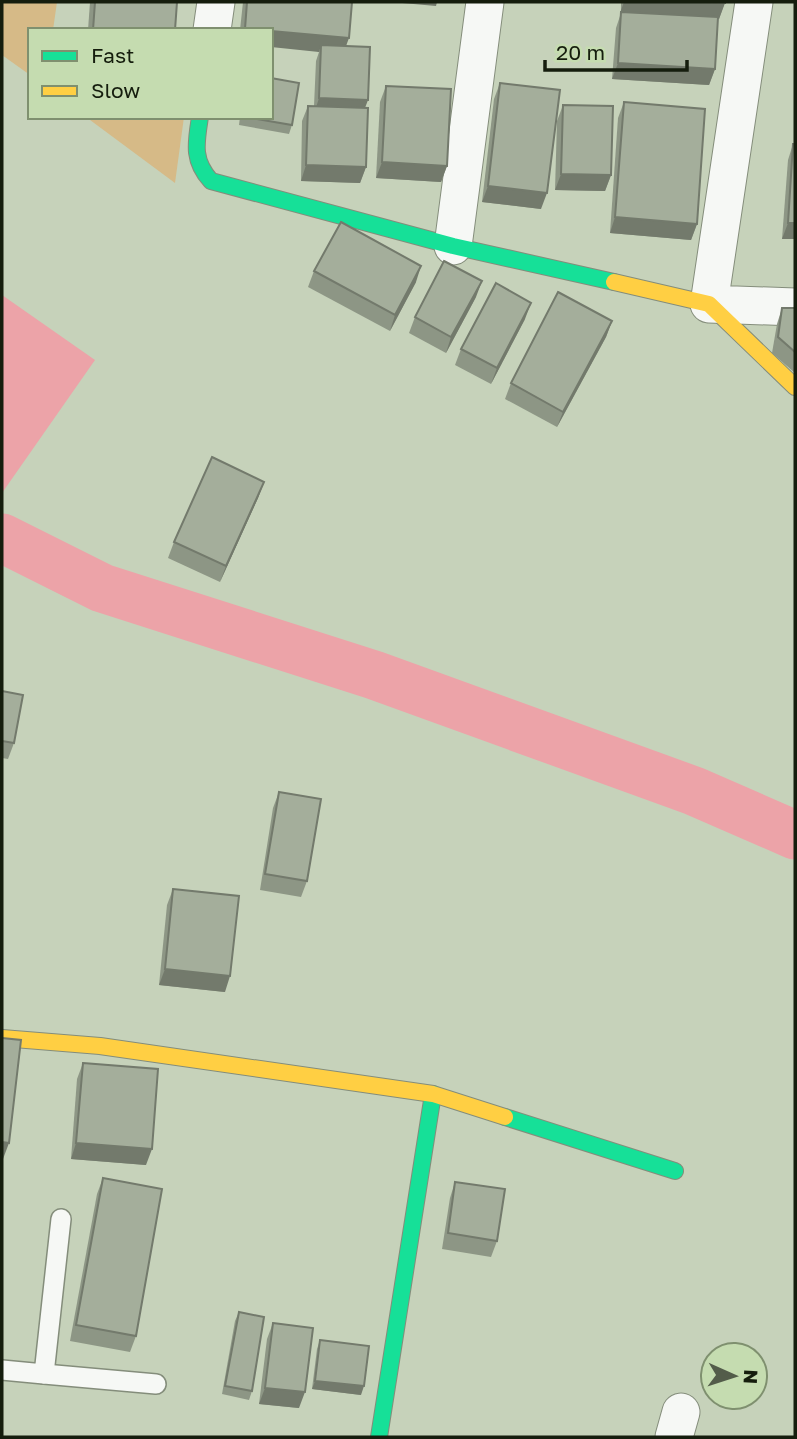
<svg xmlns="http://www.w3.org/2000/svg" width="797" height="1439" font-family="'Golos Text',sans-serif">
<style>
.green{fill:#d6ba87}
.water{fill:#eca3a8}
.lines{fill:none;stroke-linecap:round;stroke-linejoin:round}
.canal{stroke:#eca3a8;stroke-width:49}
.lane-casing{stroke:#848d7b;stroke-width:22}
.street-casing{stroke:#848d7b;stroke-width:39}
.fast-casing{stroke:#848d7b;stroke-width:18}
.slow-casing{stroke:#848d7b;stroke-width:18}
.lane{stroke:#f6f8f5;stroke-width:19}
.street{stroke:#f6f8f5;stroke-width:37}
.fast{stroke:#16e098;stroke-width:16}
.slow{stroke:#ffcf43;stroke-width:16}
.wall{fill:#8d9685}
.shaded-wall{fill:#737a6c}
.building{fill:#a4ae9b;stroke:#737a6c;stroke-width:2}
</style>
<rect width="100%" height="100%" fill="#c6d2ba"/>
<g class="green">
<path d="M2 2H57L53 30H30V75L2 55Z"/>
<path d="M86 117H184L175 183Z"/>
</g>
<path class="water" d="M2 295 95 360 2 493Z"/>
<g class="lines">
<path class="canal" d="M2 538 102 588 374 675 694 791 795 835"/>
<defs>
<g id="lane">
<path d="M2 1370 44 1374 61 1219"/>
<path d="M44 1374 156 1384"/>
</g>
<g id="street">
<path d="M754 2 709 304 795 307"/>
<path d="M212 30 216 2"/>
<path d="M453 246 485 2"/>
<path d="M674 1437 681 1412"/>
</g>
<g id="fast">
<path d="M200 117C196 143 192 160 211 181L453 246 614 282"/>
<path d="M505 1117 675 1171"/>
<path d="M379 1437 433 1094"/>
</g>
<g id="slow">
<path d="M614 282 709 304 795 387"/>
<path d="M2 1038 100 1046 433 1094 505 1117"/>
</g>
</defs>
<use href="#lane" class="lane-casing"/>
<use href="#street" class="street-casing"/>
<use href="#fast" class="fast-casing"/>
<use href="#slow" class="slow-casing"/>
<use href="#lane" class="lane"/>
<use href="#street" class="street"/>
<use href="#fast" class="fast"/>
<use href="#slow" class="slow"/>
</g>
<g class="wall">
<path d="M90 2H177L175 30H88Z"/>
<path d="M243 2H352L346 46 365 108 366 167 360 183 301 181 302 121 308 106H314L316 61 319 52 271 30H240Z"/>
<path d="M621 2H725L719 19H718L715 69 709 85 612 79 616 28 621 13Z"/>
<path d="M500 83 541 209 482 202 494 99Z"/>
<path d="M386 86 447 166 441 182 376 178 380 102Z"/>
<path d="M624 102 697 224 691 240 610 233 618 118Z"/>
<path d="M563 105 611 175 605 191 555 190 557 121Z"/>
<path d="M240 117H271L292 125 289 134 239 125Z"/>
<path d="M793 144 795 239H782L788 160Z"/>
<path d="M314 271 416 282 390 331 308 287Z"/>
<path d="M476 297 446 353 409 333 415 317Z"/>
<path d="M782 308H795V373L772 353 777 324Z"/>
<path d="M525 319 491 384 455 365 461 349Z"/>
<path d="M612 321 606 337 557 427 505 399 511 383Z"/>
<path d="M264 482 258 498 220 582 168 558 174 542Z"/>
<path d="M2 691 14 743 8 759 2 758Z"/>
<path d="M279 792 307 881 301 897 260 890 273 808Z"/>
<path d="M173 889 225 992 159 985 167 905Z"/>
<path d="M83 1063 146 1165 71 1159 77 1079Z"/>
<path d="M103 1178 136 1336 130 1352 70 1341 97 1194Z"/>
<path d="M455 1182 497 1241 491 1257 442 1249 450 1198Z"/>
<path d="M239 1312 252 1391 249 1400 222 1394 235 1321Z"/>
<path d="M273 1323 299 1408 259 1404 267 1339Z"/>
<path d="M320 1340 361 1395 312 1389 317 1349Z"/>
</g>
<g class="shaded-wall">
<path d="M391 2H437L436 6Z"/>
<path d="M624 2H700L725 3 719 19 620 13Z"/>
<path d="M271 31 349 38 343 54 321 45 319 52 271 47Z"/>
<path d="M618 63 715 69 709 85 612 79Z"/>
<path d="M319 98 368 100 362 116 314 114Z"/>
<path d="M382 162 447 166 441 182 376 178Z"/>
<path d="M306 165 366 167 360 183 301 181Z"/>
<path d="M561 174 611 175 605 191 555 190Z"/>
<path d="M488 186 547 193 541 209 482 202Z"/>
<path d="M615 217 697 224 691 240 610 233Z"/>
<path d="M788 223H795V239H782Z"/>
<path d="M421 266 416 282 390 331 395 315Z"/>
<path d="M482 281 476 297 446 353 451 337Z"/>
<path d="M531 303 525 319 491 384 497 368Z"/>
<path d="M612 321 606 337 557 427 563 412Z"/>
<path d="M264 482 258 498 220 582 226 566Z"/>
<path d="M165 969 230 976 225 992 159 985Z"/>
<path d="M2 1142 9 1143 3 1159H2Z"/>
<path d="M76 1143 152 1149 146 1165 71 1159Z"/>
<path d="M315 1381 364 1386 361 1395 312 1389Z"/>
<path d="M265 1388 305 1392 299 1408 259 1404Z"/>
</g>
<g class="building">
<path d="M95 2H177L175 30H93Z"/>
<path d="M247 2H352L349 38 271 31V30L245 29Z"/>
<path d="M700 2H725V3Z"/>
<path d="M621 12 718 17 715 69 618 63Z"/>
<path d="M321 45 370 47 368 100 319 98Z"/>
<path d="M271 78 299 83 292 125 246 117H271Z"/>
<path d="M500 83 560 90 547 193 488 186Z"/>
<path d="M386 86 451 89 447 166 382 162Z"/>
<path d="M624 102 705 109 697 224 615 217Z"/>
<path d="M563 105 613 106 611 175 561 174Z"/>
<path d="M308 106 368 108 366 167 306 165Z"/>
<path d="M793 144H795V223H788Z"/>
<path d="M341 222 421 266 395 315 314 271Z"/>
<path d="M444 261 482 281 451 337 415 317Z"/>
<path d="M496 283 531 303 497 368 461 349Z"/>
<path d="M558 292 612 321 563 412 511 383Z"/>
<path d="M782 308H795V352L778 337Z"/>
<path d="M212 457 264 482 226 566 174 542Z"/>
<path d="M2 691 23 695 14 743 2 741Z"/>
<path d="M279 792 321 799 307 881 265 874Z"/>
<path d="M173 889 239 896 230 976 165 969Z"/>
<path d="M2 1038 21 1040 9 1143 2 1142Z"/>
<path d="M83 1063 158 1069 152 1149 76 1143Z"/>
<path d="M103 1178 162 1189 136 1336 76 1325Z"/>
<path d="M455 1182 505 1189 497 1241 448 1233Z"/>
<path d="M239 1312 264 1317 252 1391 225 1386Z"/>
<path d="M273 1323 313 1328 305 1392 265 1388Z"/>
<path d="M320 1340 369 1346 364 1386 315 1381Z"/>
</g>
<rect width="797" height="1439" fill="none" stroke="#151d0d" stroke-width="7"/>
<rect x="28" y="28" width="245" height="91" fill="#c5dcb0" stroke="#7f906f" stroke-width="2"/>
<rect x="42" y="51" width="35" height="10" fill="#16e098" stroke="#7f906f" stroke-width="2"/>
<text x="91" y="63" font-size="21" fill="#151d0d">Fast</text>
<rect x="42" y="86" width="35" height="10" fill="#ffcf43" stroke="#7f906f" stroke-width="2"/>
<text x="91" y="98" font-size="21" fill="#151d0d">Slow</text>
<g transform="translate(734 1376) rotate(93)"><circle r="33" fill="#c5dcb0" stroke="#7f906f" stroke-width="2"/>
<path d="M0-5L12 26L0 18L-12 26Z" fill="#535c4a"/>
<text y="-10" font-size="19" font-weight="bold" text-anchor="middle" fill="#151d0d">N</text>
</g>
<path d="M545 60v10h142v-10" fill="none" stroke="#151d0d" stroke-width="3.5"/>
<text x="556" y="60" font-size="21" fill="#151d0d" stroke="#c5dcb0" stroke-width="5" paint-order="stroke">20 m</text>
</svg>
